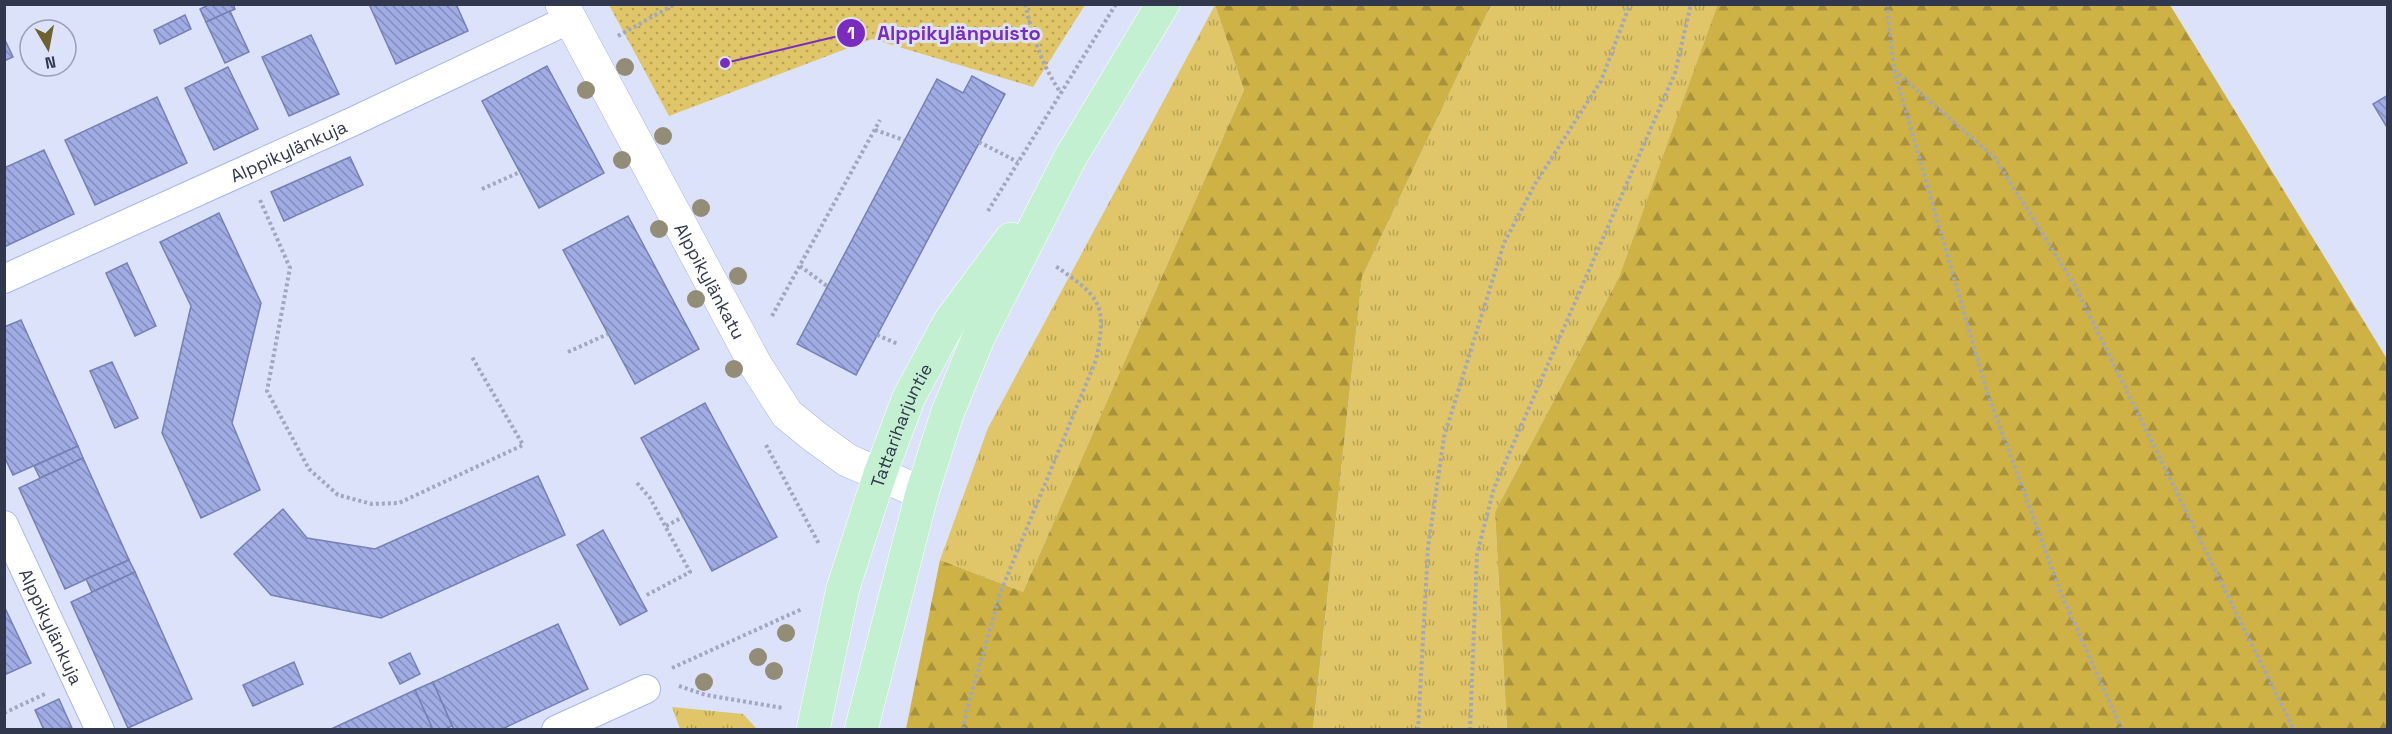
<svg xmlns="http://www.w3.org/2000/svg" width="2392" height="734" font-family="'Space Grotesk',sans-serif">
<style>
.grass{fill:url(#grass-tufts)}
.forest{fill:url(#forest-firs)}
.park{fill:url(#park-dots)}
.building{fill:url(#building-back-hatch);stroke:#7581b5;stroke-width:1.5}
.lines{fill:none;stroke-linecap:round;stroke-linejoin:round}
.minor-casing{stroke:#a9b6ed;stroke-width:30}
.tertiary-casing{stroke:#a9b6ed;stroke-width:34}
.primary-casing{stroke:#fff;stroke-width:34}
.path{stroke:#a1a7bd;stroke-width:4;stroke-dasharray:3 3;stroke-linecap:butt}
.minor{stroke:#fff;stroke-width:28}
.tertiary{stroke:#fff;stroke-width:33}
.primary{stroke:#c3f0d1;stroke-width:33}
.tree{fill:#938d77}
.labels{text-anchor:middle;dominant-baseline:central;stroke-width:6;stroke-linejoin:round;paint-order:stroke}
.street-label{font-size:18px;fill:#31374d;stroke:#dce2f9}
.leader{fill:none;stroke:#7b2cbf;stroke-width:2}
.callout-dot{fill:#7b2cbf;stroke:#dce2f9;stroke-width:2}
.mark-label{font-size:18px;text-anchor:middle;font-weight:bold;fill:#fff}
.callout-label{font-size:20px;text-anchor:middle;font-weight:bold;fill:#7b2cbf;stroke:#dce2f9;stroke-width:6;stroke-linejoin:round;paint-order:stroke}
</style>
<defs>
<pattern id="grass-tufts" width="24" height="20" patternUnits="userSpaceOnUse" patternTransform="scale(1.5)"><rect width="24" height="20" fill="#e0c668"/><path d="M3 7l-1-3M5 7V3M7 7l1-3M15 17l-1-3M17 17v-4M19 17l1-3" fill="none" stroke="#b6a258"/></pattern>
<pattern id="forest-firs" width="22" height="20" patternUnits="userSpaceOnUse" patternTransform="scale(1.5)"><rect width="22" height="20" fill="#cfb245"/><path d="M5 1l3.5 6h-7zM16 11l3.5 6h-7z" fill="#a9923c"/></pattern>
<pattern id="park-dots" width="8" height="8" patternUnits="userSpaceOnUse" patternTransform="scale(1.5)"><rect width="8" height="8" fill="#e0c668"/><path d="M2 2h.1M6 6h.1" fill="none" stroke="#b6a258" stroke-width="1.8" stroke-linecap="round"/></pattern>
<pattern id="building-back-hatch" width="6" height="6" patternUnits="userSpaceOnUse" patternTransform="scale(1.5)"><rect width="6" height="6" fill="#a0ace3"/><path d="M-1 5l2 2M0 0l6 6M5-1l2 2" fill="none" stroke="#838dba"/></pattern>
</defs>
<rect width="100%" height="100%" fill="#dce2f9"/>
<g class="grass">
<path d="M1215 5 1244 90 1023 592 940 560 988 428Z"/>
<path d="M1491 5H1718L1619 277 1495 512 1507 729 1313 730 1362 277Z"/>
<path d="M672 707 743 714 757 729H680Z"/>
</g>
<g class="forest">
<path d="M1718 4 2170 5 2387 359V729H1507L1495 512 1619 277Z"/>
<path d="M1215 5H1491L1362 277 1313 729H906L940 560 1023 592 1244 90Z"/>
</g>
<path class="park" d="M609 5H1085L1033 87 872 39 669 116Z"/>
<g class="building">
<path d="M210 4H233L235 9 206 22 200 9Z"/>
<path d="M369 4H456L468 31 396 64Z"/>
<path d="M230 11 249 52 225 63 206 22Z"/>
<path d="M185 15 191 29 160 44 154 30Z"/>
<path d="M311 35 339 94 289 116 262 57Z"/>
<path d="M4 38 13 57 4 61Z"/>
<path d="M547 66 604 173 539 208 482 101Z"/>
<path d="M228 67 258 129 214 150 185 88Z"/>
<path d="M972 76 1005 94 856 375 797 344 937 79 963 93Z"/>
<path d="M2388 95V129L2373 104Z"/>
<path d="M157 97 187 163 95 205 65 140Z"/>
<path d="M44 150 74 214 4 247V168Z"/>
<path d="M350 157 363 185 284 221 271 192Z"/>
<path d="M219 213 261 303 232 423 260 490 201 518 162 433 191 306 160 242Z"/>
<path d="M628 216 699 349 635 384 563 250Z"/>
<path d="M127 263 156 326 135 336 106 273Z"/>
<path d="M21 320 78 446 13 475 4 456V327Z"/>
<path d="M112 362 138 418 115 428 90 371Z"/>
<path d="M705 403 777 537 712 571 641 438Z"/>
<path d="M78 446 83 458 40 478 34 466Z"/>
<path d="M83 458 129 560 65 589 19 488Z"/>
<path d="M538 476 565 535 381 618 271 595 234 554 283 509 307 538 375 549Z"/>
<path d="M603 530 647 611 620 625 577 545Z"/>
<path d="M129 560 135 572 92 592 86 579Z"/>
<path d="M135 572 192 699 128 728 71 602Z"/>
<path d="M4 606 31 663 4 675Z"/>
<path d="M558 624 588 689 500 730H454L433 682Z"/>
<path d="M410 653 420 674 400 684 389 663Z"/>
<path d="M294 662 303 684 253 706 243 685Z"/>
<path d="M433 682 452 726 444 730H433L415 690Z"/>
<path d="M415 690 433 730H329Z"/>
<path d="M59 699 72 728 44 730 35 710Z"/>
</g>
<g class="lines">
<defs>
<g id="minor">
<path id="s1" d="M4 279 354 121 570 19"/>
<path id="s2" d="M4 525 100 730"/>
<path d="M556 730 646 689"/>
</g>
<g id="tertiary">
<path id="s3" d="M562 4 755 364 787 414 814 436 847 460 922 493"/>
</g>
<g id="primary">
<path id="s4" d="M813 730 843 588 880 474 909 397 950 321 1011 239"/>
<path d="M861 730 922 493 947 414 979 336 1070 158 1163 4"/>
</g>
</defs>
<use href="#minor" class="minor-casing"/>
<use href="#tertiary" class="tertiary-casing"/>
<use href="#primary" class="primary-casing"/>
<g class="path">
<path d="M1025 4C1033 37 1042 66 1061 93"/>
<path d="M1887 4 1894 70 1986 389 2063 598 2122 730"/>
<path d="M618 36 675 4"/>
<path d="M1894 70 1995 158 2074 284 2294 730"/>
<path d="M875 130 904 140"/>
<path d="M979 142 1018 162"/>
<path d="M482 189 520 172"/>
<path d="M260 200 290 268 267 391 309 469 338 495 372 504 399 503 523 445 472 357"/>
<path d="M988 211 1116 4"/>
<path d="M800 266 827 286"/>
<path d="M772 316 880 120"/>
<path d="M877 335 898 344"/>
<path d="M568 352 608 334"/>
<path d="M766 445 819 544"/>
<path d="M637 483 650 498 690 572 645 596"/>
<path d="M666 526 683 517"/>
<path d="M672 668 802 609"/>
<path d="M679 686 706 695 783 708"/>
<path d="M4 713 47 693"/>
<path d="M963 730 966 712 1001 591 1096 360C1108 303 1100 297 1054 265"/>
<path d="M1418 730 1428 548 1444 437 1504 243 1535 184 1601 81 1630 4"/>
<path d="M1470 730 1477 554 1494 488 1675 73 1691 4"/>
</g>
<use href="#minor" class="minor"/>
<use href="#tertiary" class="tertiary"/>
<use href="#primary" class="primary"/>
</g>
<g class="tree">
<circle cx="625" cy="67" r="9"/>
<circle cx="586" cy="90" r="9"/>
<circle cx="663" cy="136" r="9"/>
<circle cx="622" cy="160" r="9"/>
<circle cx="701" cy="208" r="9"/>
<circle cx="659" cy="229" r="9"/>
<circle cx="738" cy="276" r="9"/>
<circle cx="696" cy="299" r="9"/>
<circle cx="734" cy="369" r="9"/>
<circle cx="786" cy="633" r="9"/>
<circle cx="758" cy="657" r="9"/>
<circle cx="774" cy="671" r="9"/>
<circle cx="704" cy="682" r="9"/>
</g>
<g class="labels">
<g class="street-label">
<text stroke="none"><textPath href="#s1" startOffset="312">Alppikylänkuja</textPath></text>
<text stroke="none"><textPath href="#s3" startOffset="314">Alppikylänkatu</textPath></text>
<text stroke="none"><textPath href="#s4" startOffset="318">Tattariharjuntie</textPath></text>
<text stroke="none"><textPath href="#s2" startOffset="112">Alppikylänkuja</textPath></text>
</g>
</g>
<path class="leader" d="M725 63L851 33"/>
<g class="callout-dot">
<circle cx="725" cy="63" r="6"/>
<circle cx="851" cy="33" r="15"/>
</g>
<g class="mark-label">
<text x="851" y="39">1</text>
</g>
<g class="callout-label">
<text x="959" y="40">Alppikylänpuisto</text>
</g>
<rect width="2392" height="734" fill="none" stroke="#31374d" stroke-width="12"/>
<g transform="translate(48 48) rotate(170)"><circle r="28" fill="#dce2f9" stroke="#989eb4" stroke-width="1.5"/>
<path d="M0-4.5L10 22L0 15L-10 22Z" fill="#6f612e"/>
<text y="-9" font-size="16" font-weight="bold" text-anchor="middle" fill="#31374d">N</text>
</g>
</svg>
